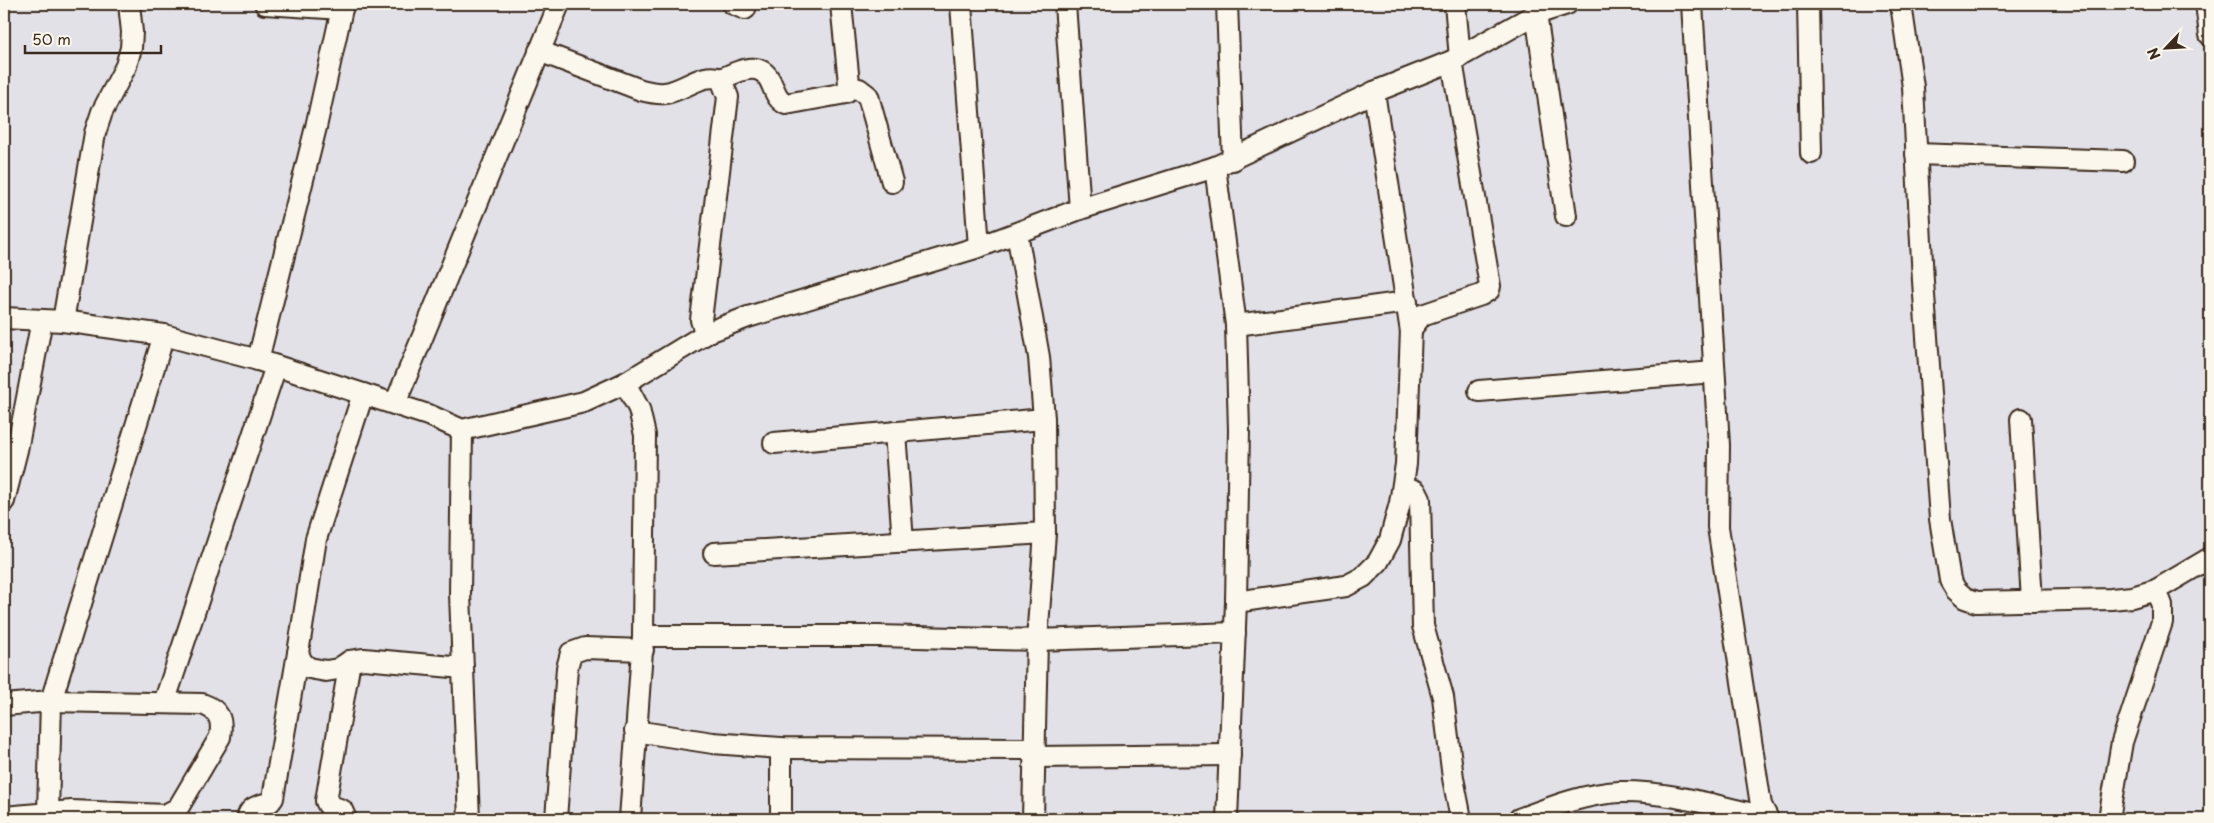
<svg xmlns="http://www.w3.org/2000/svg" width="2214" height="823" font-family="'Playpen Sans',sans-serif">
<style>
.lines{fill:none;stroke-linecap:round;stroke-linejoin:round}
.street-casing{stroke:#3b2a1e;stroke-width:24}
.street{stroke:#fbf7ec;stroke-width:20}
</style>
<rect width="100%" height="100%" fill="#e2e1e8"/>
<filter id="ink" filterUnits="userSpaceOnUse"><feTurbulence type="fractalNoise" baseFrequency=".02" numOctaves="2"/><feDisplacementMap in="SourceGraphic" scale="10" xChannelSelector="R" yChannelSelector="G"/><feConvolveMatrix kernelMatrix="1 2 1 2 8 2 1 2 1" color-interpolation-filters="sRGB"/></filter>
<g filter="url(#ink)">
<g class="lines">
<defs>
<g id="street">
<path d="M265 4 342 9"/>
<path d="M733 4 745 9"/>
<path d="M961 4 979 247"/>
<path d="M1065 4 1080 209"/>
<path d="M1227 4 1233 160"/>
<path d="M1455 4 1460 57"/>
<path d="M1692 4 1719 445 1718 527 1761 805 1768 819"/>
<path d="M1808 4 1811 153"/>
<path d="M1901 4 1913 87 1923 281 1940 519 1950 580 1956 590 1965 598 1977 602 2111 599 2132 597 2156 590 2210 558"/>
<path d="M2206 4 2210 35"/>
<path d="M1536 14 1566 216"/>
<path d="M539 51 641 90C649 92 657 94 665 93 684 91 703 71 721 79L728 97 701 320 703 326 709 332"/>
<path d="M721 79C741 70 762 59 772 85 776 94 778 100 786 104L846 93 849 83 841 4"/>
<path d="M849 88 859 89 868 96 892 182"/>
<path d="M1374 92 1411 332"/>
<path d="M1916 154 2123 161"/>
<path d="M1215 167 1236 325 1239 430 1236 602 1227 819"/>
<path d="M1017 233 1039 357 1044 419 1045 533 1037 640 1033 819"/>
<path d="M4 318 63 321 164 335 258 360 431 416 462 430 584 402 625 383 709 332 748 317 979 247 1080 209 1215 167 1374 92 1452 61 1536 14 1567 4"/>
<path d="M63 321 95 133 102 112 126 66 131 48 132 32 129 4"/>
<path d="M1236 325 1407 302"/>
<path d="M258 360 316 127 343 4"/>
<path d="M625 383 639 409 645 435 643 636 630 819"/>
<path d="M1479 391 1714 372"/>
<path d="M363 394 316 539 298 653 302 662 309 668 326 671 338 669 350 661 364 659 463 668"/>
<path d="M395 404 559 4"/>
<path d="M2021 419 2032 601"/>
<path d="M462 430 460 594 469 819"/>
<path d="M895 432 903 542"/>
<path d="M774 443 1044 419"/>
<path d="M1403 486 1416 491 1420 499 1423 626 1443 697 1453 778 1461 819"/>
<path d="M4 501 17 450 42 320"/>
<path d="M714 553 1045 533"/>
<path d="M1236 602 1346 586 1363 577 1378 562 1390 540 1400 503 1406 464 1411 329 1422 315 1481 295 1489 290 1490 286 1452 61"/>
<path d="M643 636H878L1037 640 1235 633"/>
<path d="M164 703 276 366"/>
<path d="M4 705 51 701 164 335"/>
<path d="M635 731 713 743 781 748 1035 749"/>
<path d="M1034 757 1230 755"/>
<path d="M4 817 72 811 165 815 178 808 220 737C223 719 219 710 202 704L51 701 48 812"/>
<path d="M247 819C250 805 259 807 270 802L273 798 298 653"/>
<path d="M346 819 342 810 328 805 326 801 350 661"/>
<path d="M556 819 567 668 571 653 585 648 643 650"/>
<path d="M781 819V748"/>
<path d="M1519 819C1551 807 1584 794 1619 792 1669 791 1719 807 1767 817"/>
<path d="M2109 819 2122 742 2162 622V605L2156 590"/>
</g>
</defs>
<use href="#street" class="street-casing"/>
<use href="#street" class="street"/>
</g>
</g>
<rect width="2214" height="823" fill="none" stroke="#fbf7ec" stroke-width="20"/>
<rect x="10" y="10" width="2194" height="803" fill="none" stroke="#3b2a1e" stroke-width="2" filter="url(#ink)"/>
<g transform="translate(2166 48) rotate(245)" stroke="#fbf7ec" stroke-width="4" paint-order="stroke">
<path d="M0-4L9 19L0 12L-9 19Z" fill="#3b2a1e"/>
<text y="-8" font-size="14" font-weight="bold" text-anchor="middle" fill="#3b2a1e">N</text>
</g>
<path d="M25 45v8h136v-8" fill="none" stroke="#3b2a1e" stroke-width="2.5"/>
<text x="32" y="45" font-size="15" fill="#3b2a1e" stroke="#fbf7ec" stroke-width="4" paint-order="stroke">50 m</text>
</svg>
